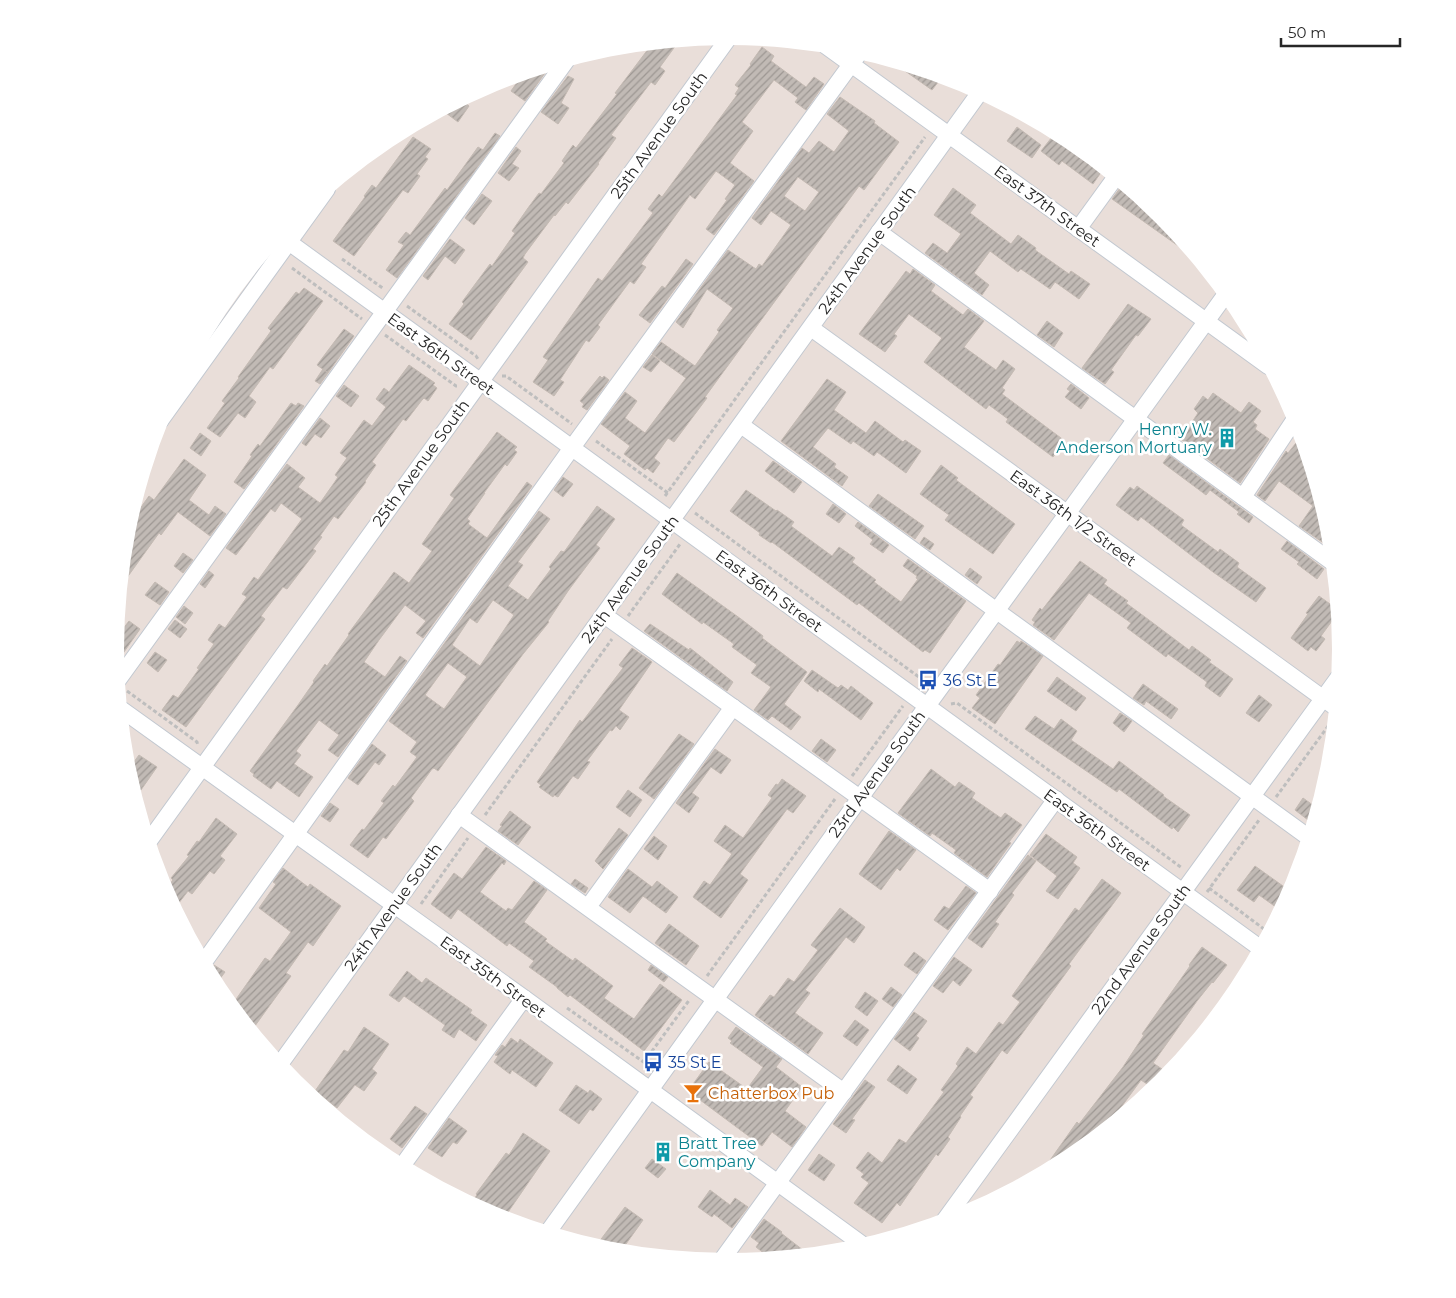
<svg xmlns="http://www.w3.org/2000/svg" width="1456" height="1298" font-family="Montserrat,sans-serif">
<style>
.building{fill:url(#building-hatch);stroke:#c4bab3;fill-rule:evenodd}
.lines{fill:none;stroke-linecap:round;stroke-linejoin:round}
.minor-casing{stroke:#c2c8d0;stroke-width:18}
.path{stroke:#bebebe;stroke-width:3;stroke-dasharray:4 2.5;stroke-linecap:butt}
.minor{stroke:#fff;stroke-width:16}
.labels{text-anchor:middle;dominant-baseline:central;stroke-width:5;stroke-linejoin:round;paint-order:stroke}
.street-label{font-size:16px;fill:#272727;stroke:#fff}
.culture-label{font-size:16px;fill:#0d838f;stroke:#fff;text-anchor:end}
.transit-label{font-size:16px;fill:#164399;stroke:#fff;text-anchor:start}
.food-label{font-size:16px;fill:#c56008;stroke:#fff;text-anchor:start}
</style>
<defs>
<pattern id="building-hatch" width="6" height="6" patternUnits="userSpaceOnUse" patternTransform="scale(1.25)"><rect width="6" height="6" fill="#c1bab5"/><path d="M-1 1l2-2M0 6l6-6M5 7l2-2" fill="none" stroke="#9d9793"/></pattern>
</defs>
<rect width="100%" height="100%" fill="#e9ded9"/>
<g class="building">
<path d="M679 41 660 67 665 71 655 85 651 82 611 135 616 138 598 163 599 164 568 204 566 202 555 216 554 215 525 254 523 258 528 262 471 340 449 324 464 304 462 302 490 264 492 266 515 233 512 231 528 208 539 193 541 194 564 163 562 161 573 145 576 148 595 123 617 94 615 93 652 44Z"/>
<path d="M762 47 774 56 771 61 806 87 814 77 824 84 806 110 795 102 798 98 774 80 742 122 753 131 730 163 754 181 714 235 706 229 727 200 725 199 735 185 716 171 695 199 690 195 641 264 646 267 634 284 630 281 598 325 600 327 589 342 586 340 560 380 564 382 554 396 533 382 548 360 543 357 598 278 602 281 653 213 648 209 659 194 662 197 737 95 735 94 739 88 735 85 751 65 750 64Z"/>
<path d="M899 64 938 76 942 77 932 90 898 66Z"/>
<path d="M550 66 525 101 511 91 523 74Z"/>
<path d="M568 76 574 79 561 103 569 108 558 124 541 112Z"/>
<path d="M840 97 875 121 874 123 899 142 864 190 859 186 705 397 707 398 674 442 668 438 654 458 660 463 653 473 647 468 645 470 624 454 630 446 601 424 625 392 637 401 625 418 645 433 686 378 652 354 661 342 695 366 719 332 717 330 733 308 707 289 683 328 676 322 728 250 756 269 759 264 762 266 791 225 771 211 761 225 752 218 802 148 809 153 819 141 834 152 849 131 827 114ZM798 177 819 192 805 211 784 196Z"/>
<path d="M461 100 469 106 458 122 442 110Z"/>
<path d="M1017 127 1041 145 1032 158 1007 141Z"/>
<path d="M495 133 500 136 397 278 386 270 404 245 398 242 406 232 410 235 445 188 447 190 478 147 483 150Z"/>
<path d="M413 137 431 149 425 157 428 159 417 174 420 176 408 193 403 190 354 256 333 241 365 197 364 196 372 185 376 188Z"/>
<path d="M1052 137 1085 161 1089 156 1104 168 1093 184 1062 161 1059 165 1041 151Z"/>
<path d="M516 147 521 151 512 164 519 168 509 181 498 173Z"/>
<path d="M1123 184 1161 216 1187 247 1184 250 1112 199Z"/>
<path d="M953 188 976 205 970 213 1011 244 1018 235 1036 248 1035 250 1069 274 1071 271 1090 284 1079 299 1055 282 1050 289 1021 269 1018 272 990 251 974 273 989 285 982 295 925 253 933 243 947 253 961 234 934 215Z"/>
<path d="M482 194 492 201 474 225 465 218Z"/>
<path d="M450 239 465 250 455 264 445 256 428 280 423 276Z"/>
<path d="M686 259 693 264 650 323 639 315 662 286 665 288Z"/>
<path d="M913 269 935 285 931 291 963 315 968 309 984 321 964 347 996 370 1003 360 1015 369 1002 388 1005 390 1002 394 1065 441 1053 457 1006 422 1008 419 989 405 986 409 924 362 942 338 909 314 894 334 897 336 885 352 859 334 906 271 910 274Z"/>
<path d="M304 288 323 301 273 369 270 367 249 396 256 402 245 418 238 413 220 437 207 428 225 403 222 401 239 378 238 377 271 331 268 328 296 292 299 294Z"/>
<path d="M1128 304 1151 319 1138 336 1136 335 1111 370 1114 372 1105 384 1082 368Z"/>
<path d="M1047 321 1063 333 1054 347 1037 335Z"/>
<path d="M344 329 354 336 328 373 317 365Z"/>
<path d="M652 355 660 361 651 372 643 367Z"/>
<path d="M409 365 435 383 433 385 437 388 428 401 424 398 422 400 406 421 403 419 372 462 376 465 365 481 366 482 338 519 334 516 320 536 322 537 313 549 316 551 287 589 283 587 261 616 265 619 186 727 162 710 173 695 178 698 199 669 197 668 214 644 208 640 219 624 225 628 247 597 242 594 254 577 258 580 302 519 281 503 275 512 271 509 236 555 226 548 287 464 305 478 298 487 320 503 334 483 338 477 335 475 347 458 340 453 364 420 372 426 386 407 376 399 384 388 389 392Z"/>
<path d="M323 369 328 373 320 384 315 381Z"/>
<path d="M600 376 602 378 604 376 609 380 587 410 582 407 584 404 580 401Z"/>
<path d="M827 379 846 392 834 410 866 433 875 421 903 442 905 440 921 451 906 473 877 452 874 456 853 441 851 444 828 428 813 447 836 464 834 467 848 477 842 486 781 441Z"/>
<path d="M1071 384 1089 398 1081 409 1065 397 1070 391 1067 389Z"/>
<path d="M344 385 359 396 351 407 336 396Z"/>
<path d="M1213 393 1241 413 1249 402 1261 411 1253 422 1257 425 1255 429 1269 439 1240 483 1181 439 1198 413 1194 409 1203 396 1208 400Z"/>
<path d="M291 403 296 406 298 403 304 406 244 489 234 482 252 456 250 455 258 444 260 446Z"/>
<path d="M320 418 330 426 321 438 315 434 306 446 302 443Z"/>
<path d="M497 432 517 447 514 450 517 452 507 466 505 464 484 493H485L467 519 470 521 468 524 487 538 527 482 532 486 423 638 416 633 426 621 405 605 379 640 364 662 385 677 400 656 407 661 338 757 328 750 339 735 319 720 296 751 301 755 294 764 313 777 299 797 277 781 271 789 253 776 254 774 250 771 298 705 314 682 313 681 325 664 327 666 349 635 348 634 394 572 409 583 432 551 422 544 454 498 450 495Z"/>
<path d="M200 433 211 441 201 456 190 448Z"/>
<path d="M1296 443 1304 449 1329 530 1330 537 1325 544 1299 526 1313 506 1279 481 1265 501 1257 495 1286 451 1288 453Z"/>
<path d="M1169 455 1253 517 1249 523 1237 514 1239 512 1210 490 1206 495 1163 463Z"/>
<path d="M184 459 206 475 189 500 209 515 215 506 226 514 210 536 178 512 161 535 159 533 121 586 129 524 149 496 154 500Z"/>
<path d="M773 461 802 482 794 493 765 471Z"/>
<path d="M941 465 958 478 956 480 1015 524 993 554 945 520 949 515 920 494Z"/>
<path d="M563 477 573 484 563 497 554 490Z"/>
<path d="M1137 486 1184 520 1181 525 1218 552 1220 549 1239 563 1237 567 1266 588 1256 602 1213 572 1141 517 1138 521 1116 505 1130 487 1134 490Z"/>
<path d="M746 490 776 511 777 510 794 522 791 526 832 556 839 547 855 558 852 562 876 580 874 582 901 602 918 579 916 578 917 576 903 566 908 559 966 601 930 653 925 650 923 652 859 603 857 605 772 542 771 543 759 535 760 533 730 511Z"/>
<path d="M878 494 924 526 915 539 869 506Z"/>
<path d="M833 504 846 514 839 523 826 514Z"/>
<path d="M597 506 615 519 596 545 600 548 568 591 548 621 549 622 523 654 438 771 434 768 432 769 411 798 414 801 386 839 383 837 368 858 350 845 362 829 364 830 384 803 381 801 393 785 395 787 417 757 410 752 417 742 389 721 539 511 550 519 518 562 523 565 508 586 528 600 551 569 549 567 561 551 564 552ZM493 600 514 615 480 666 452 645 470 618 477 623ZM448 663 467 677 444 709 425 695Z"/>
<path d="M858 522 889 545 883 553 870 544 873 540 855 526Z"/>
<path d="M924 537 934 544 930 550 920 543Z"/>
<path d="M1287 541 1324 569 1317 579 1297 564 1299 562 1281 549Z"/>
<path d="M183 553 193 560 183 573 174 566Z"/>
<path d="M1080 561 1107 580 1104 584 1128 601 1126 603 1149 620 1189 650 1192 646 1211 660 1209 662 1233 679 1220 697 1205 686 1207 682 1168 654 1166 657 1127 628 1131 623 1089 593 1054 640 1033 625 1035 622 1032 620 1040 608 1042 610Z"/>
<path d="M970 568 982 577 977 584 965 575Z"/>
<path d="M209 571 214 575 205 588 200 584Z"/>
<path d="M677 573 741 619 763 636 762 638 807 672 784 704 801 717 791 730 772 716 768 720 754 710 771 687 751 673 757 665 732 647 734 644 703 622 702 624 662 594Z"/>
<path d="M155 582 169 592 160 605 145 595Z"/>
<path d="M1319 596 1337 609V614L1321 636 1325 639 1316 651 1311 647 1308 651 1291 638 1308 614 1306 613Z"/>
<path d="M184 606 193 613 185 624 176 617Z"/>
<path d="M175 620 187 629 180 638 168 629Z"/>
<path d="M129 621 140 629 117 662 116 638Z"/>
<path d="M650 624 689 650 690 648 733 682 727 691 644 631Z"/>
<path d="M1017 641 1020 643 1021 641 1043 656 995 724 972 708 980 698 976 695 998 664 1000 665Z"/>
<path d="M632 648 652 662 619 710 629 717 620 730 616 726 612 731 610 730 587 761 590 762 578 779 573 776 558 797 554 795 553 797 539 787 541 785 537 782 580 720 582 722 623 668 619 665Z"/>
<path d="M155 652 167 660 158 672 147 663Z"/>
<path d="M812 670 838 688 841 685 848 690 851 686 873 703 861 720 819 689 818 692 804 681Z"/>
<path d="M1057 677 1086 698 1076 711 1047 691Z"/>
<path d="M1143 684 1178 709 1171 719 1146 701 1144 705 1133 698Z"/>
<path d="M1259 695 1272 705 1259 722 1246 713Z"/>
<path d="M1120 713 1132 721 1124 732 1113 723Z"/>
<path d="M1035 716 1054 729 1061 719 1077 731 1071 740 1113 769 1119 761 1164 795 1163 796 1190 815 1178 832 1173 827 1172 829 1119 789 1117 792 1025 729Z"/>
<path d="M679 734 694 744 654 799 639 788Z"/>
<path d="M821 739 836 750 827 762 812 751Z"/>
<path d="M372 744 386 755 379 765 375 762 358 785 348 778Z"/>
<path d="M715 749 731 760 721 774 711 767 692 793 699 798 689 813 676 803Z"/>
<path d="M139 755 157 767 136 797 128 770Z"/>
<path d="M931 769 955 787 959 782 975 793 972 798 1001 818 1005 813 1022 825 1009 842 1011 843 987 877 954 853 956 850 932 833 930 836 898 813Z"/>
<path d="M782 779 806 796 793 813 787 809 740 874 748 880 721 918 693 897 704 881 710 885 732 854 714 841 725 825 743 838 772 798 768 795 776 784 778 785Z"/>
<path d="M628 790 642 800 630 817 616 807Z"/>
<path d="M1303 798 1317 808 1312 823 1295 810Z"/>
<path d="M330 803 339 809 330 822 321 816Z"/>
<path d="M510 811 531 827 518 845 498 831 502 826 500 825Z"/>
<path d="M216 818 237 834 220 856 225 860 214 874 210 871 192 894 188 891 175 908 165 890 173 880 171 878 189 856 187 855 197 841 199 842Z"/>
<path d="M619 828 628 835 603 869 595 861Z"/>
<path d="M889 831 916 850 900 871 897 868 881 890 859 874Z"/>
<path d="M1046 834 1077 857 1073 863 1080 868 1058 899 1046 891 1057 876 1030 855Z"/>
<path d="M654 836 667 846 658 860 644 849Z"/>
<path d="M486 847 506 861 504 865 502 863 480 892 506 911 508 908 512 910 534 881 547 890 524 922 547 939 545 941 573 961 575 958 613 986 604 998 634 1019 660 984 682 1000 644 1051 570 995 568 997 557 988V987L529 967 534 961 509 943 507 946 458 909 451 919 431 904 454 873 462 879Z"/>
<path d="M1028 855 1036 861 1012 893 1014 895 995 922 999 924 982 948 968 938Z"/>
<path d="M1255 866 1290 891 1280 910 1259 895 1254 902 1237 890Z"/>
<path d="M283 868 308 887 310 884 341 906 313 946 308 942 286 973 291 976 252 1030 232 1005 265 958 270 961 291 932 259 908 276 884 273 882Z"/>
<path d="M628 869 652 887 657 881 678 897 666 913 643 896 630 913 608 897Z"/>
<path d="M575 879 588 888 585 893 571 884Z"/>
<path d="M1102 879 1121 893 1069 964 1071 966 1024 1031 1007 1054 1002 1050 970 1095 973 1097 960 1116 961 1117 948 1137 950 1139 938 1156 936 1154 900 1206 897 1203 882 1223 854 1203 869 1183 861 1177 864 1174 856 1168 868 1152 882 1163 899 1139 906 1143 944 1092 941 1090 958 1066 956 1064 967 1047 976 1054 999 1022 1003 1025 1020 1002 1012 996 1075 908 1079 911Z"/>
<path d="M966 886 976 893 948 930 934 920 944 906 949 909Z"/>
<path d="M840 908 865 927 854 943 846 937 805 990 810 993 795 1013 823 1033 808 1054 755 1015 770 995 774 997 788 978 794 982 818 950 811 945Z"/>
<path d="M669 924 699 946 686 965 655 943Z"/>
<path d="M1202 947 1227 965 1213 983 1212 982 1197 1001 1153 1063 1162 1069 1150 1086 1141 1080 1119 1110 1124 1113 1068 1159 1041 1173 1077 1122 1079 1124 1123 1067 1144 1035 1142 1034 1190 966 1189 965Z"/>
<path d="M914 952 926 961 917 974 904 965Z"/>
<path d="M954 957 972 970 960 986 953 980 943 993 933 986Z"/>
<path d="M214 965 225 972 216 984 209 971Z"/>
<path d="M651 965 668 977 664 982 648 970Z"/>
<path d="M407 971 422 983 426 978 472 1010 470 1013 487 1025 476 1041 459 1029 454 1038 442 1030 445 1025 404 996 399 1002 389 995Z"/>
<path d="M891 987 902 995 893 1007 882 999Z"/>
<path d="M865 992 878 1001 867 1016 855 1007Z"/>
<path d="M914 1012 927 1021 916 1036 919 1038 910 1051 894 1039Z"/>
<path d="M855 1020 869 1030 857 1046 843 1036Z"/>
<path d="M364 1027 389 1044 372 1069 377 1073 364 1091 355 1085 337 1108 315 1091 344 1050 348 1052Z"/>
<path d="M736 1027 782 1059 776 1067 802 1087 785 1111 806 1127 792 1147 772 1132 762 1146 688 1091 709 1062 747 1089 763 1067 730 1043 732 1041 728 1038Z"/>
<path d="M511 1038 518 1043 520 1039 553 1063 536 1087 512 1070 510 1074 494 1062 498 1056 495 1055 502 1045 505 1047Z"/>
<path d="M898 1065 917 1079 907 1094 887 1080Z"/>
<path d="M865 1080 875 1087 852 1119 855 1120 846 1133 833 1124Z"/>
<path d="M576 1085 588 1093 590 1090 602 1099 593 1111 590 1109 579 1124 559 1110Z"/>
<path d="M415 1106 427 1114 402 1148 390 1139Z"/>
<path d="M449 1118 467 1131 457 1144 453 1142 442 1157 428 1148Z"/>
<path d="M523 1133 550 1151 504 1218 493 1215 471 1203 477 1195 476 1194 506 1153 509 1155Z"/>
<path d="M819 1154 835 1165 824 1181 808 1170Z"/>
<path d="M652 1159 666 1169 658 1178 645 1168Z"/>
<path d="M710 1190 730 1205 735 1198 748 1207 732 1228 714 1214 712 1217 698 1207Z"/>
<path d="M625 1207 643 1220 621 1251 596 1246Z"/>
<path d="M764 1219 782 1232 781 1233 808 1254 770 1258 756 1247 759 1243 751 1237Z"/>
</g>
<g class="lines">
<defs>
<g id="minor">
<path d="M826 46 1268 366"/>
<path d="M1078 229 1115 178"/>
<path d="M879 232 1332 562"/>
<path d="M279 235 1260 948"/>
<path d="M811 328 1335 707"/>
<path d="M160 421 327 189"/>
<path d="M741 425 1308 837"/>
<path d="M1243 497 1295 419"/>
<path d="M604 615 990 891"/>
<path d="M118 680 566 61"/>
<path d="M121 709 524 998 863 1245"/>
<path d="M459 815 844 1092"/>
<path d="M149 841 730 36"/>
<path d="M588 907 733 707"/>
<path d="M204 962 571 449 860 52"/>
<path d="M280 1064 980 92"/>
<path d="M402 1166 524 998"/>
<path d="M944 1221 1338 678"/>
<path d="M548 1232 860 798 1075 503 1226 294"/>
<path d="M721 1261 1056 799"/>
</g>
</defs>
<use href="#minor" class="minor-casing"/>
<g class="path">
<path d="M342 259 384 289"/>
<path d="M292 268 362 319"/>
<path d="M407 306 476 356 478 359"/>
<path d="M385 335 456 386H457"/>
<path d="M502 376H506L572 424"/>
<path d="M596 441 668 493"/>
<path d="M665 496 925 137"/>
<path d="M695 513 923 680 924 683"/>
<path d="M628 616 680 544"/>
<path d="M127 691 197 742 198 746"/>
<path d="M951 704 957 703 1182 868"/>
<path d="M852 776 903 706"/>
<path d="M1276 797 1329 725"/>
<path d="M485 815 612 639"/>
<path d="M1209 888 1268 932"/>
<path d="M1207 892 1259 820"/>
<path d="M421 904 468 838"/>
<path d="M707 976 835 799"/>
<path d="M567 1008 645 1063"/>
<path d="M644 1062 690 999"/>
</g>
<use href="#minor" class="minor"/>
</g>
<defs>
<symbol id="building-bare" viewBox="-9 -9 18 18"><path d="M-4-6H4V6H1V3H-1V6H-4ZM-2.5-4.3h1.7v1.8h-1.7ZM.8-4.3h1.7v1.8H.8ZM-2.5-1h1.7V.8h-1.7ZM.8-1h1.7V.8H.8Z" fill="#0f9aa8" stroke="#fff" stroke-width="2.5" paint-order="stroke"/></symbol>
<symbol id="bus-bare" viewBox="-9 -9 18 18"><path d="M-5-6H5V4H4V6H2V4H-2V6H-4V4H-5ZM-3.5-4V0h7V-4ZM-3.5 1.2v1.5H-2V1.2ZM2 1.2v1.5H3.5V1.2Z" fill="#1a4fb4" stroke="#fff" stroke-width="2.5" paint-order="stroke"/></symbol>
<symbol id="bar-bare" viewBox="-9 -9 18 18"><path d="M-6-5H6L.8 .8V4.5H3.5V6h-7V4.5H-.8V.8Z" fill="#e8710a" stroke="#fff" stroke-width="2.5" paint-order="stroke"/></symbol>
</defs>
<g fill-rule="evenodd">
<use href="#building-bare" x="1213" y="424" width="28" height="28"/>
<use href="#bus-bare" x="914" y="666" width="28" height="28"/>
<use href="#bus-bare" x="639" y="1048" width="28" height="28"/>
<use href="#bar-bare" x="679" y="1079" width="28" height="28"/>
<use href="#building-bare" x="649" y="1138" width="28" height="28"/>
</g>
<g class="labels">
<g class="street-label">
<text transform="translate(659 135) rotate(-54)">25th Avenue South</text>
<text transform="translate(1047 206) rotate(36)">East 37th Street</text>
<text transform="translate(867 250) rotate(-54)">24th Avenue South</text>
<text transform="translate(441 354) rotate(36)">East 36th Street</text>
<text transform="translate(421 463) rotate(-54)">25th Avenue South</text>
<text transform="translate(1073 518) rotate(36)">East 36th 1/2 Street</text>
<text transform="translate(630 579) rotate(-54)">24th Avenue South</text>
<text transform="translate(769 591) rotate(36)">East 36th Street</text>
<text transform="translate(877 774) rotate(-54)">23rd Avenue South</text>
<text transform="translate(1097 830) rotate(36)">East 36th Street</text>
<text transform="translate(393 907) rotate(-54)">24th Avenue South</text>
<text transform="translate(1141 949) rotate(-54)">22nd Avenue South</text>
<text transform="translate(493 977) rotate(36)">East 35th Street</text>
</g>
<g class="culture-label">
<text x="1212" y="429">Henry W.<tspan x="1212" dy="18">Anderson Mortuary</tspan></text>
<text x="678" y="1143" text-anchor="start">Bratt Tree<tspan x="678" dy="18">Company</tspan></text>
</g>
<g class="transit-label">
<text x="943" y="680">36 St E</text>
<text x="668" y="1062">35 St E</text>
</g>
<g class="food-label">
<text x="708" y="1093">Chatterbox Pub</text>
</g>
</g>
<path d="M0 0H1456V1298H0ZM124 649a604 604 0 1 1 1208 0a604 604 0 1 1-1208 0Z" fill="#fff" fill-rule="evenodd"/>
<path d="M1281 38v8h119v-8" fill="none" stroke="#272727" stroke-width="2.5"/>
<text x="1288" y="38" font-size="15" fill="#272727" stroke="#ffffff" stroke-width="4" paint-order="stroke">50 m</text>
</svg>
